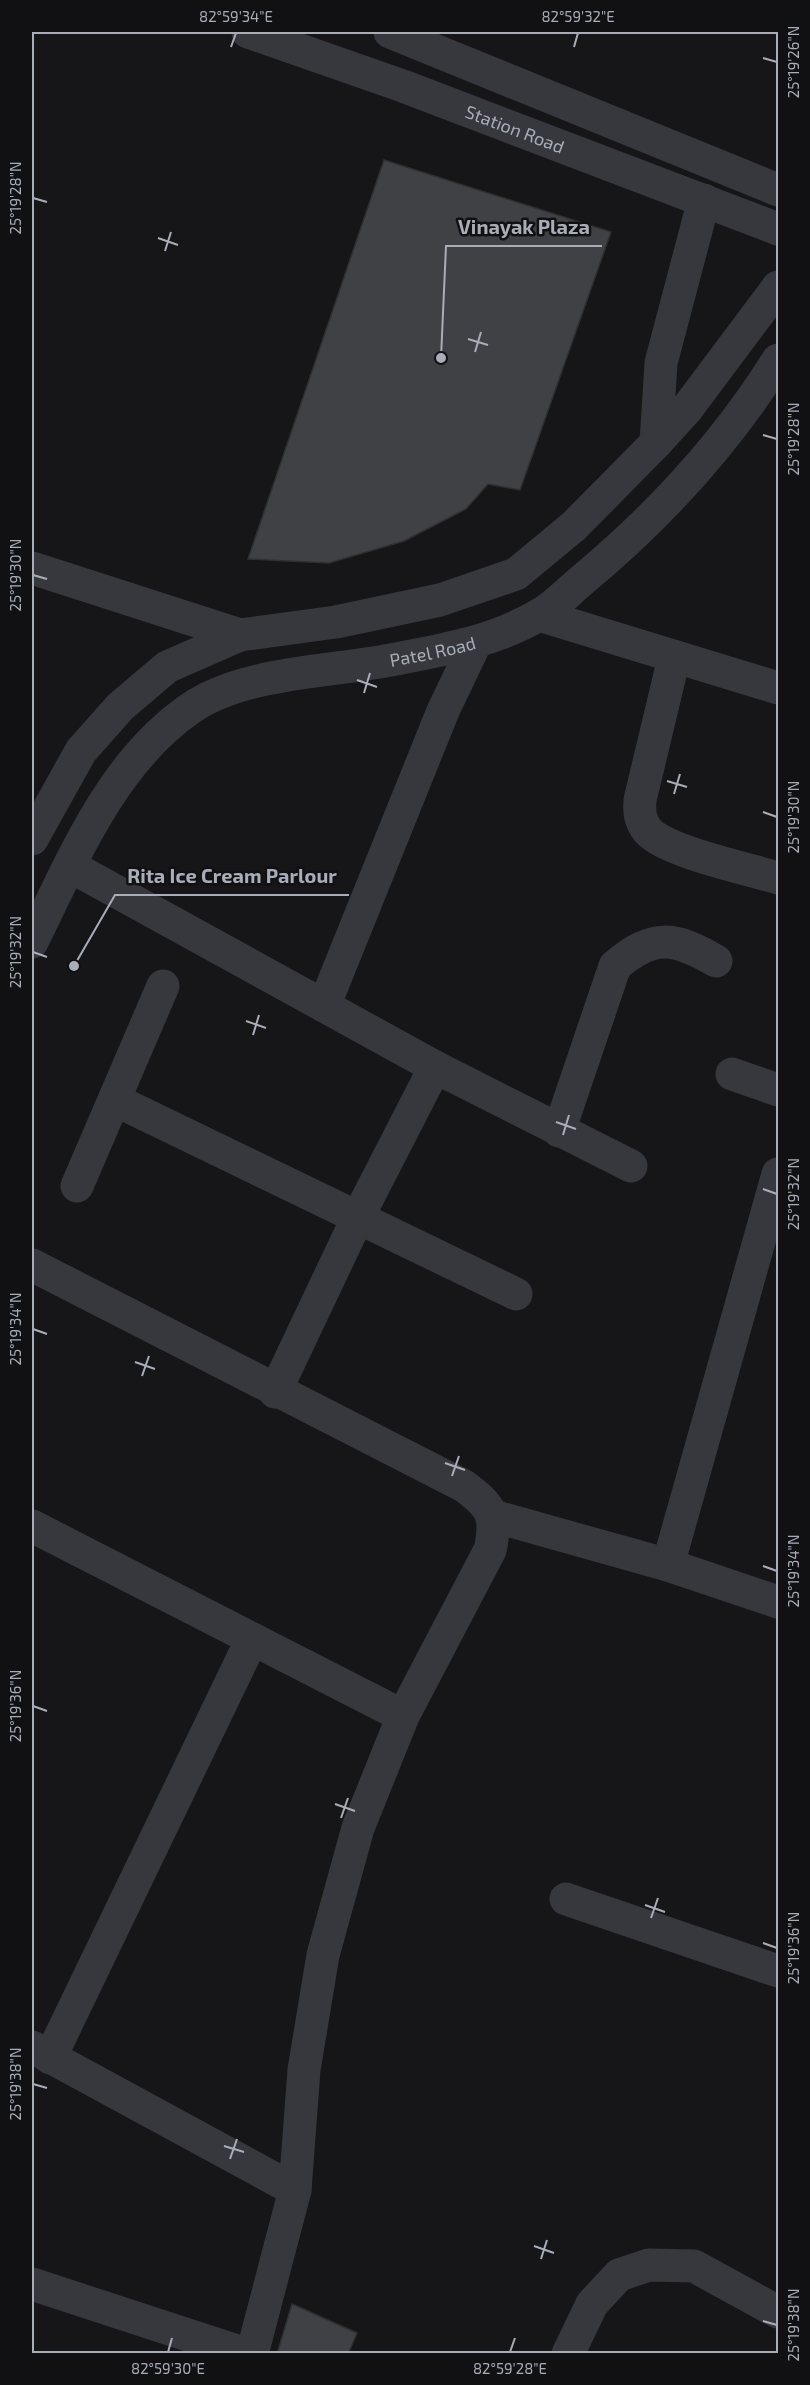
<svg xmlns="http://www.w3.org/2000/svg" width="810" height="2385" font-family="'Exo 2',sans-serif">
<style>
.building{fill:#404145;stroke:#303034;stroke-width:1.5}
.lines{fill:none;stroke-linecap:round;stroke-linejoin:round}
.minor{stroke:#37383d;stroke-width:33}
.tertiary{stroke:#37383d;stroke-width:33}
.ticks{fill:none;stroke:#a8adb8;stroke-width:2}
.labels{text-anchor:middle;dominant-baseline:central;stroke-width:5;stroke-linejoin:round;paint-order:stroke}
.street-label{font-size:18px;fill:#a8adb8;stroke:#111113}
.leader{fill:none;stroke:#a8adb8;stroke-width:2}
.callout-dot{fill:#a8adb8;stroke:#111113;stroke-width:2}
.callout-label{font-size:20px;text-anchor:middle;font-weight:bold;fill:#a8adb8;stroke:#111113;stroke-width:5;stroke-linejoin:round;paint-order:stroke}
.neatline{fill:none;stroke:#a8adb8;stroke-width:2}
.ticks-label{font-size:15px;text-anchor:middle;fill:#a8adb8}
</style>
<rect width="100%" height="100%" fill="#161618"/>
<g class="building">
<path d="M384 160 611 232 520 490 488 484 466 509 404 541 329 563 248 559Z"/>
<path d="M292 2304 357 2333 348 2354H277Z"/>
</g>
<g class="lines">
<g class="minor">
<path d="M32 568 240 635"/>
<path d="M539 615 778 688"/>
<path d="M674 658 640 800C639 812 640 821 648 831 667 852 749 869 778 878"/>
<path d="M70 866 435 1067 631 1166"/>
<path d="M324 1006 443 711 475 644"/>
<path d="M732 1074 778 1090"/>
<path d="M115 1100 516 1294"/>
<path d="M559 1131 615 966C654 933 674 937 716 961"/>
<path d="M77 1186 163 986"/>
<path d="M32 1265 464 1486C491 1506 498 1515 490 1550L403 1716 358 1828 323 1955 304 2070 295 2190 252 2354"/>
<path d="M275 1392 358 1217 435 1067"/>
<path d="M493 1516 668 1565 778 1602"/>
<path d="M32 1526 403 1716"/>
<path d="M668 1565 778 1174"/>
<path d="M566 1899 778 1971"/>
<path d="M32 2047 295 2190"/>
<path d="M50 2058 252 1639"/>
<path d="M32 2284 246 2354"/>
<path d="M568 2354 592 2304 619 2275 649 2265 694 2266 778 2312"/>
</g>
<g class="tertiary">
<path id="s1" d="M248 32 403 86 778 229"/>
<path d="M390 32 778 190"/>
<path d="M656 443 661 363 704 200"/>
<path d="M32 839 81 751 120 707 167 667 240 635 336 622 440 600 516 574 574 526 656 443 686 410 778 287"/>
<path id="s2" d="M32 942C73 859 112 762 191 708 242 673 325 672 385 661 438 651 491 643 539 615 554 607 568 592 581 581 657 518 726 443 778 360"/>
</g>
</g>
<path class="ticks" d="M231 47 236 33M574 47 578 33M763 58 777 62M33 198 47 202M158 238 178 245M165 251 171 232M468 339 488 345M475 352 481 332M763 435 777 439M33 575 47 579M357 680 377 687M364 693 370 673M667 781 687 787M674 794 680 774M763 812 777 817M33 952 47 957M246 1021 266 1028M253 1035 259 1015M556 1122 576 1129M563 1135 569 1115M763 1189 777 1194M33 1329 47 1334M135 1362 155 1369M142 1376 149 1356M445 1463 465 1470M452 1476 459 1456M763 1566 777 1571M33 1706 47 1711M335 1804 355 1811M341 1818 348 1798M645 1905 665 1912M651 1918 658 1898M763 1943 777 1948M33 2084 47 2088M224 2146 244 2152M230 2159 237 2139M534 2246 554 2253M541 2259 547 2240M763 2321 777 2325M168 2352 172 2338M510 2352 515 2338"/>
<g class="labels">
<g class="street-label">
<text stroke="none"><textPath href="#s1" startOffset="284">Station Road</textPath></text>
<text stroke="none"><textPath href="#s2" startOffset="536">Patel Road</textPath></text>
</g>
</g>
<path class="leader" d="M441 358L446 246H602M74 966L115 895H349"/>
<g class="callout-dot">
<circle cx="441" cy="358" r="6"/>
<circle cx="74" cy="966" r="6"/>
</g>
<g class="callout-label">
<text x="524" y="234">Vinayak Plaza</text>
<text x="232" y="883">Rita Ice Cream Parlour</text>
</g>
<rect width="810" height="2385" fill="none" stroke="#111113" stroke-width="66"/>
<rect x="33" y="33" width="744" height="2319" class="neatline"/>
<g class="ticks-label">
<text x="236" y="22">82°59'34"E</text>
<text x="578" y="22">82°59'32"E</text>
<text transform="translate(794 62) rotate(-90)" y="5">25°19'26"N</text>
<text transform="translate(16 198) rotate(-90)" y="5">25°19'28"N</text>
<text transform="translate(794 439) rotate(-90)" y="5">25°19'28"N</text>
<text transform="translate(16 575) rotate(-90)" y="5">25°19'30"N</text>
<text transform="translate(794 817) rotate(-90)" y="5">25°19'30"N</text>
<text transform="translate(16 952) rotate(-90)" y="5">25°19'32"N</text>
<text transform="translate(794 1194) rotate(-90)" y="5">25°19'32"N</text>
<text transform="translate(16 1329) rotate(-90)" y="5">25°19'34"N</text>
<text transform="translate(794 1571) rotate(-90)" y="5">25°19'34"N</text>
<text transform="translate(16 1706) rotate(-90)" y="5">25°19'36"N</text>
<text transform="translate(794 1948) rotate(-90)" y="5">25°19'36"N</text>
<text transform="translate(16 2084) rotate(-90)" y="5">25°19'38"N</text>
<text transform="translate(794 2325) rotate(-90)" y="5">25°19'38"N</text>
<text x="168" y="2374">82°59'30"E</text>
<text x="510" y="2374">82°59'28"E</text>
</g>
</svg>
